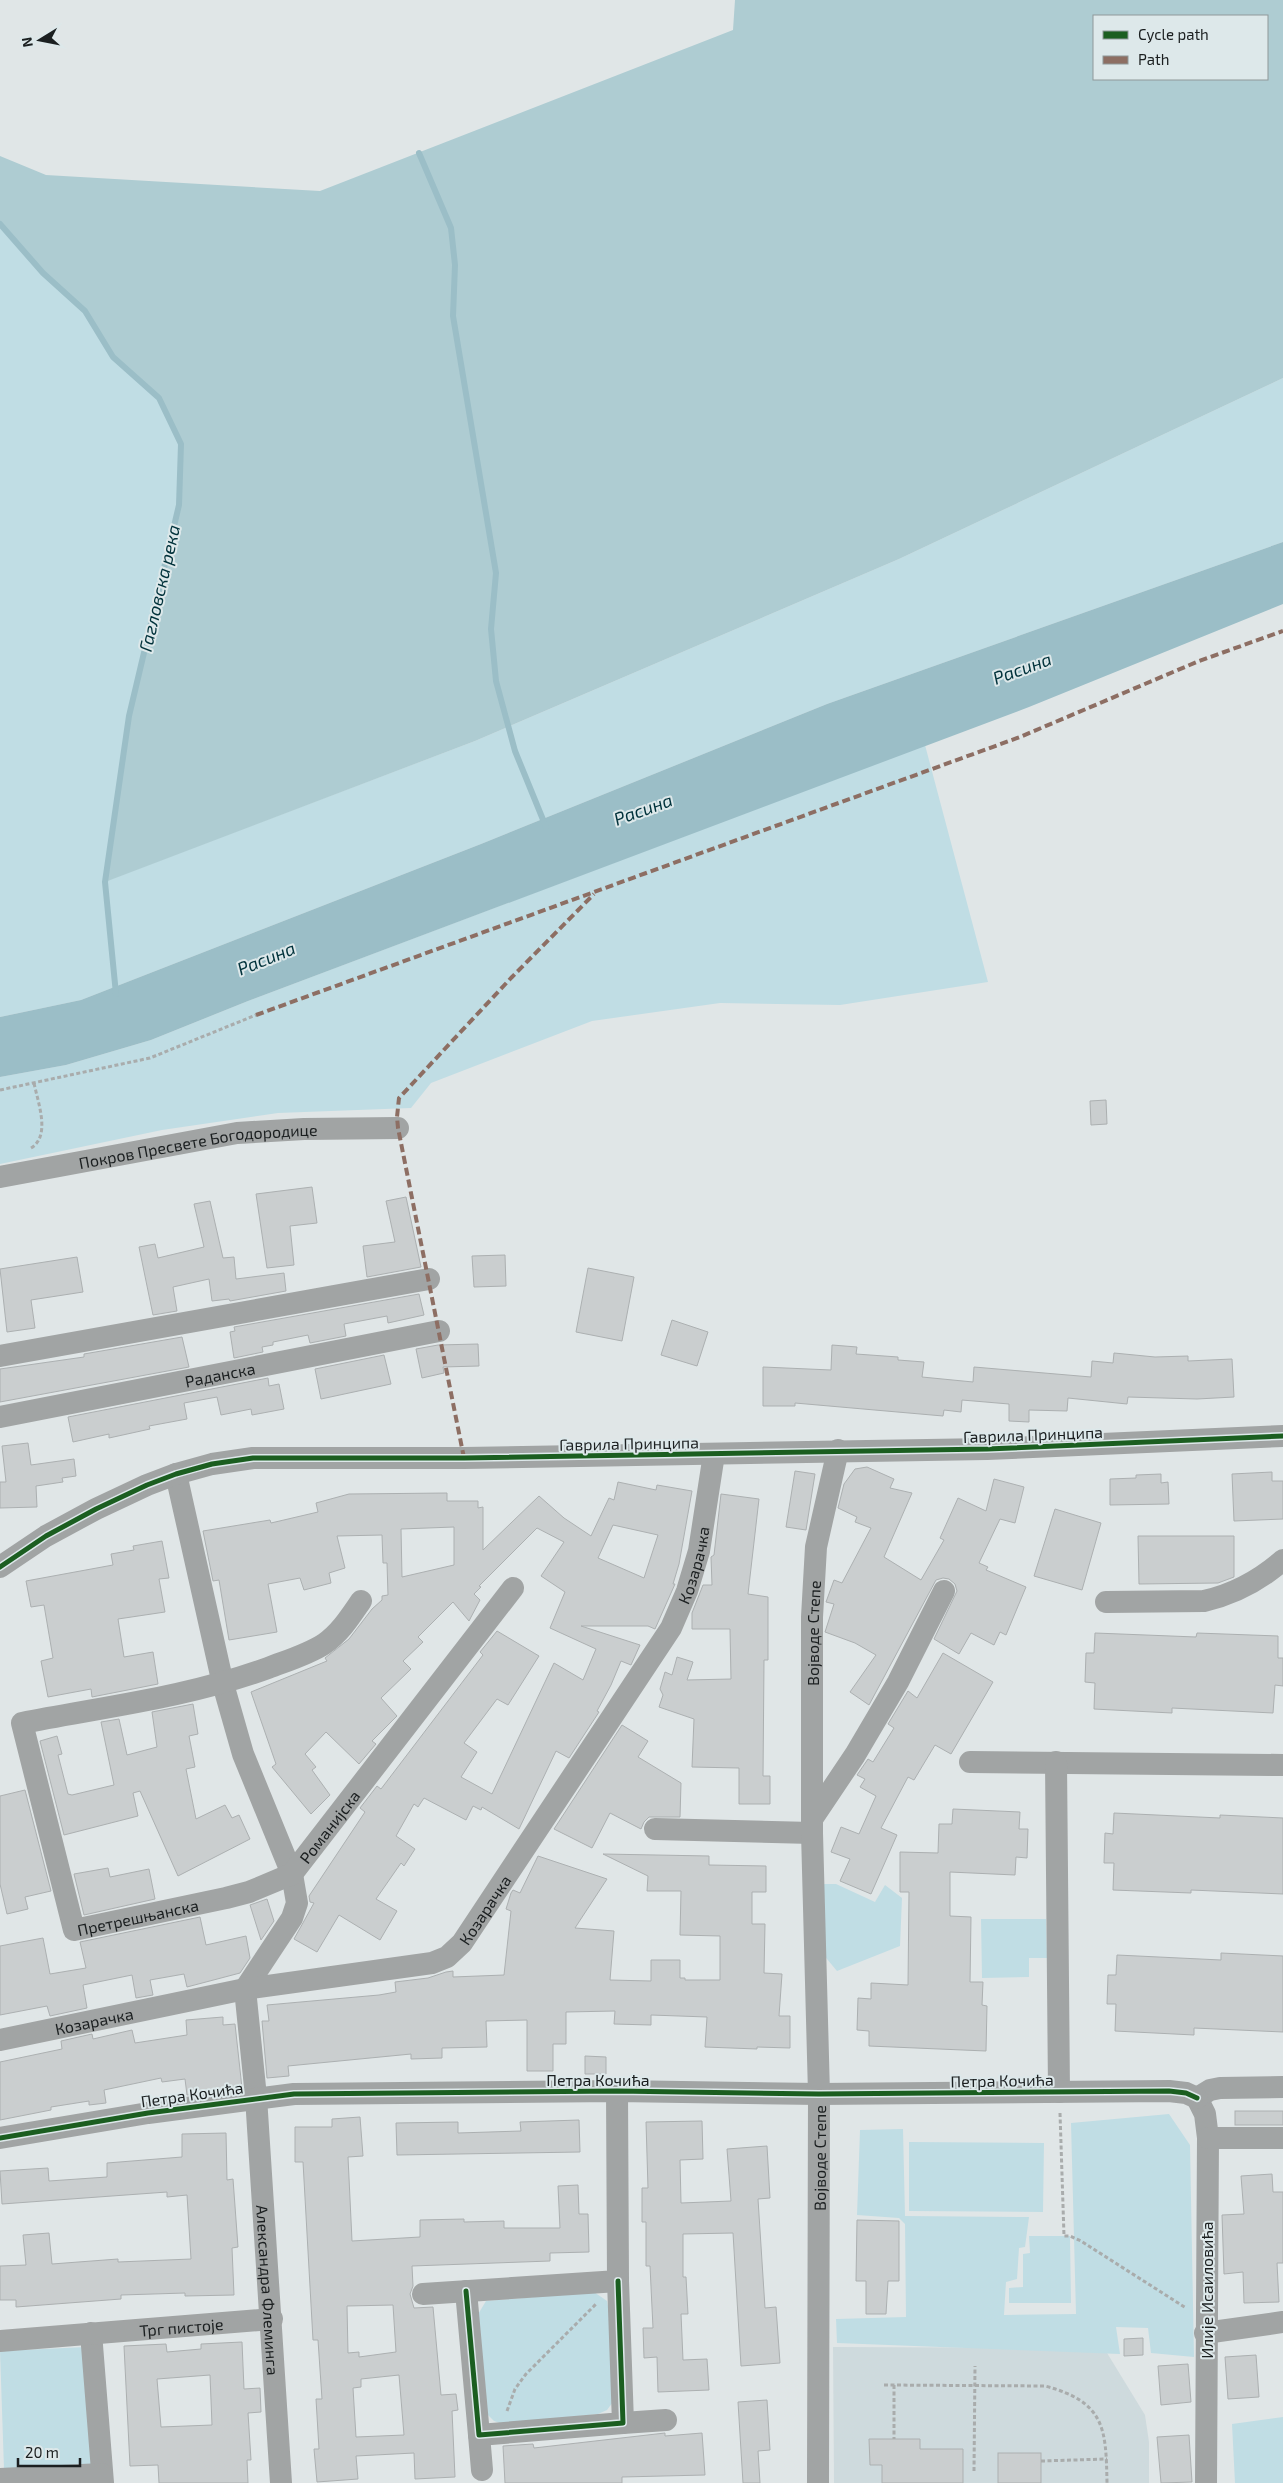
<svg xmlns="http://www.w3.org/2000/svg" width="1283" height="2483" font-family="'Exo 2',sans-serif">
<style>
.built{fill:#cedadd}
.green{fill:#c0dde4}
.forest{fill:#aeccd2;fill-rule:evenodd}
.water{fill:#9bbec7}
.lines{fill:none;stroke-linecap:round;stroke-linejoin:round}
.stream{stroke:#9bbec7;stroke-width:6}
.building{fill:#cacecf;stroke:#acb0b1;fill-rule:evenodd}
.path{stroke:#a9acac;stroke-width:3;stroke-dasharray:4 2.5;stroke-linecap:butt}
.minor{stroke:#a1a4a4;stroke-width:22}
.quiet{stroke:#8d6e63;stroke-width:4;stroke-dasharray:8 4;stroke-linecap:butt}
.cycleway-casing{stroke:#dde8ea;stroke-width:8}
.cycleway{stroke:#1b5e20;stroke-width:5}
.labels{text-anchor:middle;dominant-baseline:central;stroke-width:4;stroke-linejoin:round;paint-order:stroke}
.street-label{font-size:16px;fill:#1b1f20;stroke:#dde8ea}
.water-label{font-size:18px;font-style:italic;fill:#01323b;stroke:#dde8ea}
</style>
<rect width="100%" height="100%" fill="#e0e6e7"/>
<path class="built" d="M833 2347 1104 2348 1145 2415 1149 2442V2483H834Z"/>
<g class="green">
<path d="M0 224 43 273 85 311 113 357 159 398 181 444 179 505 129 716 106 881 475 741 899 559 1283 378V542L827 704 481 844 81 1000 0 1017Z"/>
<path d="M925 745 988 982 840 1005 720 1003 592 1021 431 1083 411 1108 278 1113 162 1130 0 1164V1077L66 1065 151 1040 248 1001Z"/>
<path d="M824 1884H836L875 1902 885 1885 902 1898 900 1946 837 1971 822 1953Z"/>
<path d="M981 1919H1046L1047 1958H1029V1977L982 1978Z"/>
<path d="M1169 2114 1190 2145 1194 2357 1151 2353 1148 2328 1116 2327 1120 2354 837 2343 836 2319 906 2317 905 2224 899 2218 857 2215 860 2130 903 2129 905 2216 1029 2217 1025 2247 1019 2248 1017 2279 1006 2282 1004 2315 1076 2314 1071 2123Z"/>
<path d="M909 2142 1044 2143 1043 2212 909 2211Z"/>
<path d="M1029 2236H1070L1071 2303H1009V2288L1023 2287V2254L1030 2253Z"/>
<path d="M594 2292 607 2301 609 2312 613 2402 607 2410 598 2414 503 2424 494 2421 487 2414 477 2316 486 2301Z"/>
<path d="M86 2347 92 2465 4 2469 0 2351Z"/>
<path d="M1283 2417V2483H1235L1232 2424Z"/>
</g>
<path class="forest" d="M735 0H1283V378L899 559 475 741 105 882 129 716 179 505 181 444 159 398 113 357 85 311 43 273 0 224V156L46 175 320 191 733 30ZM1094 16H1267V79H1094Z"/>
<path class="water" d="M1283 542V604L1029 707 248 1001 151 1040 66 1065 0 1077V1017L81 1000 481 844 827 704Z"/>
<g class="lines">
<g class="stream">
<path d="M419 153 451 228 455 265 453 316 496 573 491 629 496 681 515 751 546 827"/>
<path d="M0 224 43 273 85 311 113 357 159 398 181 444 179 505 129 716 105 882 116 994"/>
</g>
</g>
<g class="building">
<path d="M1106 1100 1107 1124 1091 1125 1090 1101Z"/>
<path d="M312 1187 317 1223 290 1226 294 1265 267 1268 256 1194Z"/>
<path d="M406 1197 421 1267 367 1277 363 1246 395 1242 386 1201Z"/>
<path d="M210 1201 223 1258 234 1257 236 1279 284 1273 286 1291 230 1301 229 1299 212 1301 209 1279 173 1287 177 1311 153 1315 139 1247 155 1244 158 1258 204 1247 194 1204Z"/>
<path d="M505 1255 506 1286 474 1287 472 1256Z"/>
<path d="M77 1257 83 1292 31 1300 35 1328 7 1332 0 1269Z"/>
<path d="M588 1268 634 1277 622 1341 576 1332Z"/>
<path d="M419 1294 424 1315 388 1323 387 1316 344 1324 346 1336 310 1343 308 1335 273 1342V1345L262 1347 263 1352 234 1358 230 1332 235 1331 234 1327Z"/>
<path d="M672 1320 708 1332 697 1366 661 1355Z"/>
<path d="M182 1337 189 1367 0 1402V1369L84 1357V1354Z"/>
<path d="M478 1344 479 1366 443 1367 444 1373 422 1378 416 1349 438 1345Z"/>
<path d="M832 1345 857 1347 856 1354 898 1357V1360L924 1362 922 1377 973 1382 974 1367 1091 1377 1092 1361 1113 1363 1114 1353 1155 1357 1188 1356V1361L1232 1359 1234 1397 1197 1399 1128 1397 1127 1404 1068 1398 1067 1411 1029 1410V1422L1009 1421V1404L962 1400 961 1412 944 1410 943 1416 795 1403V1406H763V1367L831 1370Z"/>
<path d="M384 1355 391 1384 321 1399 315 1369Z"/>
<path d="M268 1378 269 1386 279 1384 284 1409 252 1415 251 1409 221 1415 217 1397 184 1403 187 1419 149 1426 150 1429 109 1438V1434L73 1442 68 1417Z"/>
<path d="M28 1443 31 1465 74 1459 76 1476 62 1478 63 1482 36 1486 37 1507 0 1508V1482H6L2 1446Z"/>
<path d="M867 1467 894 1479 890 1488 912 1493 884 1557 921 1580 944 1540 940 1538 958 1498 986 1511 994 1479 1024 1487 1015 1523 1000 1519 979 1563 988 1567 986 1570 1026 1587 1006 1635 1000 1632 994 1645 971 1633 959 1654 934 1639 957 1591 955 1584 949 1579 943 1578 936 1580 869 1705 850 1692 876 1655 855 1643 825 1632 834 1604 826 1602 834 1580 842 1583 871 1528 855 1522 857 1517 838 1508 844 1484 855 1469Z"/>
<path d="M795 1471 815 1474 806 1530 786 1527Z"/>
<path d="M1272 1472V1481H1283V1519L1234 1521 1232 1474Z"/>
<path d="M1161 1474V1483L1168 1482 1169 1504 1110 1505V1479L1136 1478V1475Z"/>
<path d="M618 1482 656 1490 657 1485 692 1491 679 1564 673 1584H675L655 1629 648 1626H581L640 1645 631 1665 621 1661 611 1685 597 1711 599 1712 569 1758 556 1751 519 1829 482 1807 481 1810 473 1806 466 1820 424 1798 418 1807 414 1804 396 1836 415 1849 404 1866 401 1863 376 1899 397 1911 380 1940 339 1915 317 1952 294 1939 314 1903 310 1902 309 1896 365 1812 360 1808 377 1786 381 1789 483 1655 480 1652 497 1631 539 1656 508 1705 497 1699 464 1743 477 1752 461 1777 492 1794 554 1663 583 1680 596 1649 550 1628 565 1592 541 1576 564 1542 537 1528 479 1586 481 1587 474 1594 480 1600 469 1621 453 1602 418 1637 423 1642 403 1661 411 1669 381 1698 397 1716 372 1741 376 1744 359 1764 326 1732 305 1754 316 1767 312 1770 330 1795 311 1814 272 1767 276 1764 251 1692 327 1661 325 1658 349 1639 372 1609 382 1600V1596L388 1595 387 1563H383L382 1535 337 1536 345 1568 329 1573 331 1583 304 1590 300 1578 268 1584 277 1632 229 1640 219 1580 213 1581 203 1531 270 1520 271 1523 318 1512 316 1503 349 1494 447 1493V1501H478V1508L483 1507V1550L539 1496 564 1518 591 1536 609 1498 614 1500ZM613 1525 658 1535 644 1578 598 1558ZM454 1527V1565L402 1577 401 1529Z"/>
<path d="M721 1494 759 1499 748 1594 768 1597V1660H764L763 1776H770V1804H739V1768L692 1767 694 1719 659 1707 663 1695 660 1689 665 1672 672 1675 677 1657 693 1662 687 1680 731 1679 730 1629H692V1613L703 1585H712L711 1557 714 1555Z"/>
<path d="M1055 1509 1101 1523 1082 1590 1034 1576Z"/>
<path d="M1138 1536H1234V1577L1218 1583 1139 1584Z"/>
<path d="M162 1541 169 1578 159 1579 165 1612 118 1619 124 1657 153 1652 158 1684 92 1697 91 1689 48 1697 41 1661 53 1658 44 1605 31 1607 26 1581 113 1565 111 1554 134 1550 133 1546Z"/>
<path d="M1095 1633 1196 1637 1197 1633 1278 1636V1658H1283V1686L1275 1685 1273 1713 1172 1708V1713L1094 1709 1095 1683 1085 1682 1086 1653H1094Z"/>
<path d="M943 1653 993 1682 951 1754 935 1745 914 1780 908 1777 881 1828 897 1835 871 1894 840 1881 850 1859 831 1852 841 1827 859 1834 876 1796 860 1787 865 1779 857 1775 868 1759 873 1762 894 1728 888 1724 908 1691 917 1698Z"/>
<path d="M193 1704 198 1734 189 1736 195 1767 186 1769 196 1819 225 1805 232 1818 239 1815 250 1839 178 1876 140 1791 133 1793 138 1816 64 1835 40 1741 57 1736 62 1754 58 1755 68 1794 72 1795 114 1785 101 1722 119 1719 127 1755 157 1747 152 1712Z"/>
<path d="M622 1725 648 1741 638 1757 681 1783 680 1817H649L644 1822 641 1829 610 1813 592 1848 554 1829Z"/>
<path d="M25 1790 51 1891 25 1897 28 1909 7 1914 0 1884V1796Z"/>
<path d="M953 1809 1020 1812 1019 1829H1028L1027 1858 1016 1857 1015 1875 950 1872V1916L971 1917 970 1982H983L982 2005 987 2006 986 2051 869 2046V2031L857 2030 858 1998 871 1999V1983L908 1985 909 1892H900V1852L938 1853 939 1824H952Z"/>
<path d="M1114 1813 1220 1818V1815L1283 1818V1894L1191 1890V1893L1113 1890 1114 1863H1104L1105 1833 1113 1834Z"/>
<path d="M603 1854 709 1856V1865L766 1866V1892H752V1924H765L764 1973 782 1974 779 2016H790V2048L757 2047V2049L705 2047 707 2017 651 2015V2025L614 2024 615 2011 566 2012V2044H553V2071H527V2020L486 2021 487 2047 442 2048V2058L411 2059V2054L288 2066 289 2076 267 2078 262 2021H269L267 2005 379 1995 396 1992 395 1982 428 1978 446 1972 453 1971V1977L504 1975 511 1911 506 1909 511 1893 513 1890 520 1893 538 1856 607 1879 575 1928 614 1931 610 1980 651 1981V1960H680V1978H685V1980H720V1936L680 1935 681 1891H647L648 1876Z"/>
<path d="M108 1868 110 1877 149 1869 155 1899 84 1915 74 1874Z"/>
<path d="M267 1899 274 1921 261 1940 250 1905Z"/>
<path d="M200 1917 206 1945 246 1936 250 1958 240 1973 187 1987 184 1974 150 1980 153 1995 136 1998 132 1975 83 1985 87 2008 50 2016 47 2006 0 2015V1946L43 1938 50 1974 86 1968 80 1942Z"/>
<path d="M1221 1953 1283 1956V2032L1194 2028V2035L1115 2031 1116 2004H1107L1108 1975H1116L1117 1955 1221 1960Z"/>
<path d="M223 2017V2025L235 2024 242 2088 187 2095 185 2079 162 2082 161 2078 104 2090 106 2103 89 2105V2101L51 2107V2110L0 2120V2062L62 2049 61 2041 92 2034 93 2039 132 2030 135 2043 187 2035 186 2020Z"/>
<path d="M585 2056 606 2057V2074H585Z"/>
<rect x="1235" y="2111" width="48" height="14"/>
<path d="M360 2117 363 2156 348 2157 352 2241 420 2237V2220L464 2219V2222L504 2221V2228H560L558 2186 578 2185 579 2214H588L589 2252 550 2253V2261L412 2266 413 2286 410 2294 414 2308 433 2307 441 2395 456 2394 458 2410 452 2411 455 2477 415 2479 414 2453 356 2456 358 2479 317 2482 314 2449H319L316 2399H322L318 2340H313L303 2162H295V2127H332V2119ZM393 2305 396 2352 359 2357V2352L348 2353 347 2306ZM399 2375 404 2435 356 2437 353 2388 361 2387V2379Z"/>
<path d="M579 2120 580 2152 397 2155 396 2123 458 2122V2133L521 2131 520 2122Z"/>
<path d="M702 2121 703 2159 680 2160 681 2203 731 2201 727 2149 767 2146 770 2198 758 2199 765 2308 776 2307 780 2363 741 2366 733 2233 683 2234V2277H686L688 2314H681L683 2360 707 2359 709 2390 658 2392 657 2357 644 2358 643 2328H653L650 2266H646V2222H642V2188H648L646 2122Z"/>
<path d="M226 2133 227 2180 233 2179 238 2247 232 2248 234 2295 185 2296V2293L121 2295V2299L16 2307V2300H0V2266L26 2265 23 2235 49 2233 52 2264 118 2259V2262L191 2259 187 2195 167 2197V2192L2 2204 0 2171 48 2168 49 2181 107 2177V2163L182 2157V2134Z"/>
<path d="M1272 2174 1273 2192H1283V2263H1277L1279 2302 1244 2303 1243 2272 1224 2274 1222 2215 1244 2214 1241 2176Z"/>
<path d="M857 2220 899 2221V2281H888L886 2314H866V2281H856Z"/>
<path d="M1143 2338V2355L1124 2356V2339Z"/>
<path d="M242 2342 244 2389 260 2388 261 2412 248 2413 251 2460H247L248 2483H159L158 2465 130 2466 124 2346 166 2344 167 2352 201 2349V2344ZM210 2375 212 2425 161 2427 157 2379Z"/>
<path d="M1256 2355 1259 2397 1228 2399 1225 2357Z"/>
<path d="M1188 2364 1191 2402 1161 2405 1158 2366Z"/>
<path d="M767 2400 770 2450 758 2451 760 2483H743L738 2402Z"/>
<path d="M665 2433V2436L702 2433 705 2475 622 2477V2483H505L503 2446 533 2444 534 2448Z"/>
<path d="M1189 2435 1192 2482 1161 2483 1157 2437Z"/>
<path d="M869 2439H920V2449H963V2483H882V2465H870Z"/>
<rect x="998" y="2453" width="43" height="30"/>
</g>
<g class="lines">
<g class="path">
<path d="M0 1090 150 1058 256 1015"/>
<path d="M31 1148C51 1136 38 1103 34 1083"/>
<path d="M1060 2113 1064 2236H1070L1081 2241 1186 2308"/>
<path d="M884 2385 1045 2386C1105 2402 1106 2428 1107 2483"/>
<path d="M894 2385V2439"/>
<path d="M507 2411 515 2389 526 2374 596 2304"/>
<path d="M1041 2461 1107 2459"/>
<path d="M974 2471 975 2366"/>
</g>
<g class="minor">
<path id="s1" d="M0 1177 237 1133 304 1129 398 1128"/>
<path d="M0 1356 429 1279"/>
<path id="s2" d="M0 1417 439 1331"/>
<path id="s3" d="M176 1474 223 1684 243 1754 292 1874 297 1903 292 1918 245 1989 256 2097 281 2483"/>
<path d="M0 1567 46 1536 96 1509 147 1485 176 1474 212 1464 253 1458H464L987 1449 1283 1436"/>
<path id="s4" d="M361 1601C350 1617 340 1633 324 1644 307 1655 286 1661 268 1668 189 1697 104 1707 22 1723L74 1930 226 1898 249 1892 292 1874 513 1588"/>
<path d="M1106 1602 1204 1601C1235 1594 1259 1581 1283 1560"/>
<path d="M970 1762 1283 1765"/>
<path d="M1056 1762 1059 2092"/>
<path d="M812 1819 855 1755 898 1682 944 1591"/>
<path d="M655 1829 812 1833"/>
<path id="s5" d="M0 2040 245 1989 432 1963 447 1957 462 1943 671 1628 687 1591 699 1551 714 1454"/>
<path d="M1197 2098 1205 2114 1208 2138 1206 2483"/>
<path d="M1197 2098 1210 2090 1220 2088 1283 2087"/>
<path d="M0 2138 148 2113 294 2094 617 2091 819 2094 1169 2091 1186 2093 1197 2098"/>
<path d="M1208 2138H1283"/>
<path d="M466 2291 479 2435 623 2423 618 2281"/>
<path d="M423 2294 618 2281 617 2091"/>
<path d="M91 2333 103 2483"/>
<path d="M1205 2333 1283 2322"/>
<path id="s6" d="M0 2341 272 2319"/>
<path d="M623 2423 666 2420"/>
<path d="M479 2435 482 2470"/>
<path d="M0 2479 102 2474"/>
<path id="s7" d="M818 2483 819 2094 812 1833V1617L816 1547 838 1450"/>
</g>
<g class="quiet">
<path d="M256 1015 1020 737 1199 661 1283 631"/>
<path d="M464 1458 398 1128 397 1117 399 1098 511 978 594 894"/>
</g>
<defs>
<g id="cycleway">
<path d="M0 1567 46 1536 96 1509 147 1485 176 1474 212 1464 253 1458H464L987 1449 1283 1436"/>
<path d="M0 2138 148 2113 294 2094 617 2091 819 2094 1169 2091 1186 2093 1197 2098"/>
<path d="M466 2291 479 2435 623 2423 618 2281"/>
</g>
</defs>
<use href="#cycleway" class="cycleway-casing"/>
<use href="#cycleway" class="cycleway"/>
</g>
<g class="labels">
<g class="street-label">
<text stroke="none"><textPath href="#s1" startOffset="201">Покров Пресвете Богодородице</textPath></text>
<text stroke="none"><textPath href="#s2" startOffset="224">Раданска</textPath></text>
<text transform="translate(1033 1434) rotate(-2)">Гаврила Принципа</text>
<text transform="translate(629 1443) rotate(-1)">Гаврила Принципа</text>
<text stroke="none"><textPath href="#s5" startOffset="921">Козарачка</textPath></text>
<text stroke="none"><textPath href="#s7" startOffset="850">Војводе Степе</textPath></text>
<text stroke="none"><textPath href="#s4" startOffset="870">Романијска</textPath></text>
<text stroke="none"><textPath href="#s5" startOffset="516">Козарачка</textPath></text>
<text stroke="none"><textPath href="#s4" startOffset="649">Претрешњанска</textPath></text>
<text stroke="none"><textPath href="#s5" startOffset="96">Козарачка</textPath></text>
<text x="598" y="2079">Петра Кочића</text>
<text transform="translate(1002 2080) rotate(-1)">Петра Кочића</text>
<text transform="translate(192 2094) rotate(-8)">Петра Кочића</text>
<text stroke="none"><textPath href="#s7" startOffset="325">Војводе Степе</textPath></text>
<text stroke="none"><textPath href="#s3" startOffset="850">Александра Флеминга</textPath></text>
<text transform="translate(1206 2290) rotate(-90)">Илије Исаиловића</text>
<text stroke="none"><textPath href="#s6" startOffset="182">Трг пистоје</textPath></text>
</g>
<g class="water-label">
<text transform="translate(159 588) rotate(-77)">Гагловска река</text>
<text transform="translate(1022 668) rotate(-20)">Расина</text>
<text transform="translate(643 809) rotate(-20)">Расина</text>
<text transform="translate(266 958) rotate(-22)">Расина</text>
</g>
</g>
<rect x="1093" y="15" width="175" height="65" fill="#dde8ea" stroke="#8f9899"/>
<rect x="1103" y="31" width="25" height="8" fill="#1b5e20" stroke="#8f9899"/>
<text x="1138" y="40" font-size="15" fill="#1b1f20">Cycle path</text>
<rect x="1103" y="56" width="25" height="8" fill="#8d6e63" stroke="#8f9899"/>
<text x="1138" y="65" font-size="15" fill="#1b1f20">Path</text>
<g transform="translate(40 40) rotate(260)" stroke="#dde8ea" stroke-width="4" paint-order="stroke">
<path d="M0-4L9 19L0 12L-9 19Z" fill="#1b1f20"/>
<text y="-8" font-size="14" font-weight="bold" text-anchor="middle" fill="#1b1f20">N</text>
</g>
<path d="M18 2458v8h62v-8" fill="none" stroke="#1b1f20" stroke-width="2.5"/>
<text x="25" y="2458" font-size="15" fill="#1b1f20" stroke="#dde8ea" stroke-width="4" paint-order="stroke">20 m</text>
</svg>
